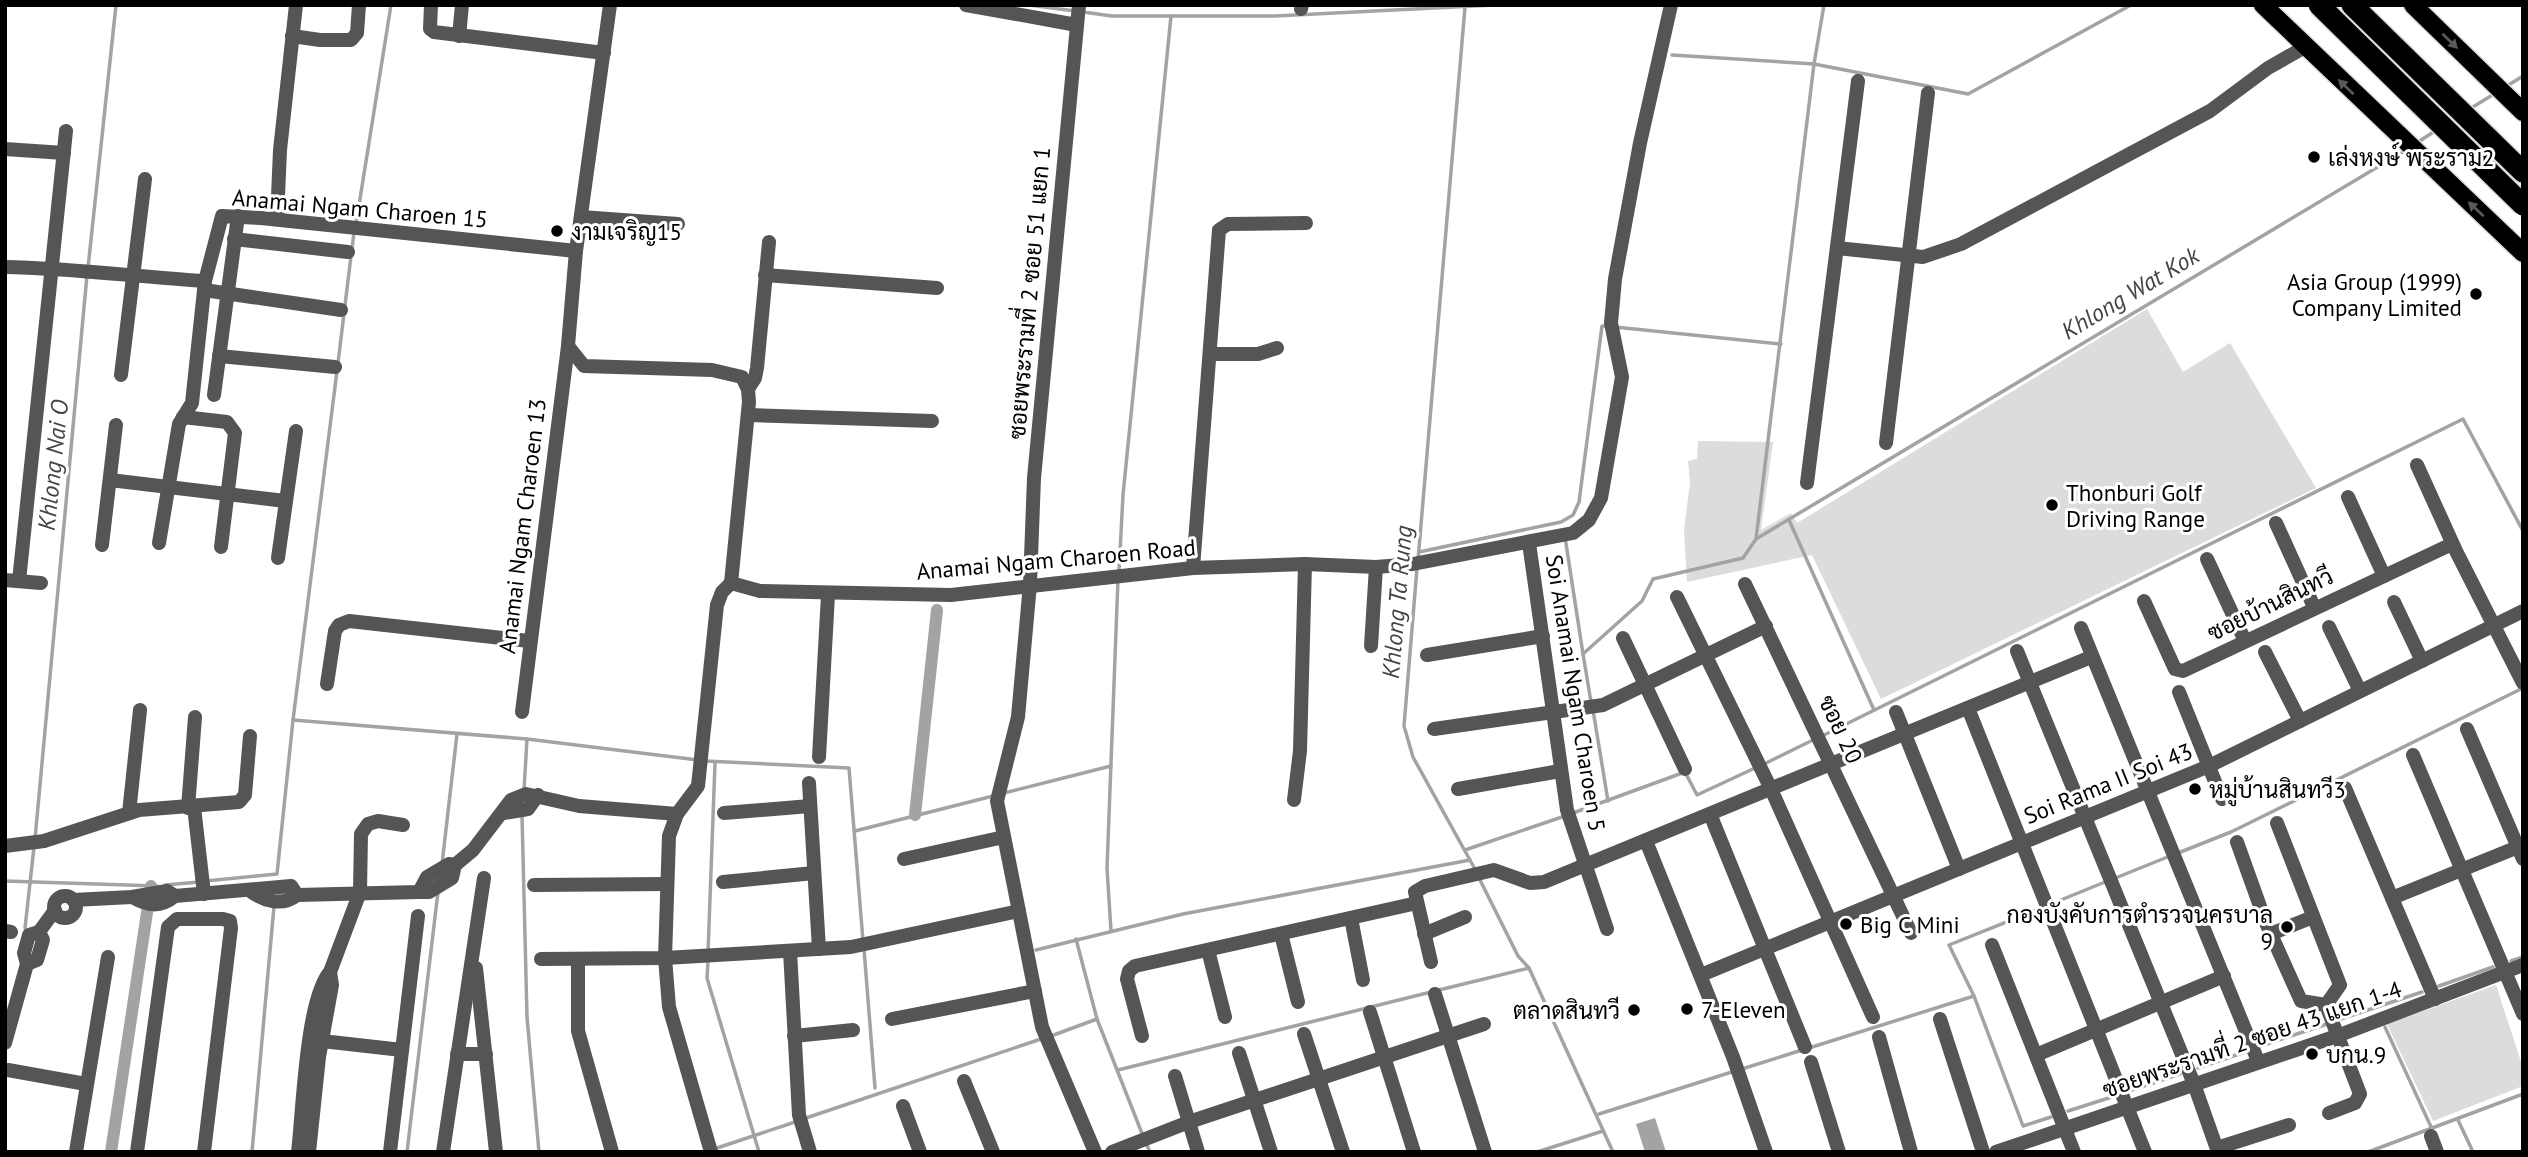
<svg xmlns="http://www.w3.org/2000/svg" width="2528" height="1157" font-family="'PT Sans',Sarabun,sans-serif">
<style>
.green{fill:#dcdcdc}
.water{fill:#a3a3a3}
.lines{fill:none;stroke-linecap:round;stroke-linejoin:round}
.stream{stroke:#a3a3a3;stroke-width:3.5}
.canal{stroke:#a3a3a3;stroke-width:12}
.major-casing{stroke:#dbdbdb;stroke-width:21}
.highway-casing{stroke:#dbdbdb;stroke-width:24}
.minor{stroke:#555;stroke-width:14}
.major{stroke:#000;stroke-width:18}
.highway{stroke:#000;stroke-width:21}
.highway-bridge-casing{stroke:#dbdbdb;stroke-width:24;stroke-linecap:butt}
.highway-bridge{stroke:#000;stroke-width:21}
.oneway{fill:#595959}
.poi-dot{fill:#000;stroke:#fff;stroke-width:2.5}
.labels{text-anchor:middle;dominant-baseline:central;stroke-width:6;stroke-linejoin:round;paint-order:stroke}
.poi-label{font-size:23px;fill:#000;stroke:#fff;text-anchor:start}
.street-label{font-size:23px;fill:#000;stroke:#fff}
.water-label{font-size:24px;font-style:italic;fill:#444;stroke:#fff}
</style>
<rect width="100%" height="100%" fill="#fff"/>
<g class="green">
<path d="M2147 309 2183 372 2230 343 2316 488 1881 699 1812 555 1687 582 1684 530 1690 483 1688 461 1697 459 1698 441 1773 442 1761 530 1791 513 1797 523Z"/>
<path d="M2496 985 2523 1068V1086L2433 1121 2387 1024Z"/>
</g>
<path class="water" d="M1655 1118 1666 1152H1645L1636 1124Z"/>
<g class="lines">
<g class="stream">
<path d="M1029 5 1075 11"/>
<path d="M1083 12 1112 16H1275L1494 5"/>
<path d="M1672 55 1814 64 1968 94 2131 5"/>
<path d="M2507 86 2523 76"/>
<path d="M2468 110 2494 94"/>
<path d="M2415 144 2435 131"/>
<path d="M356 224 391 5"/>
<path d="M352 249 354 232"/>
<path d="M88 268 116 5"/>
<path d="M1615 327 1781 344"/>
<path d="M338 363 351 256"/>
<path d="M1789 520 1874 710"/>
<path d="M1565 537 1583 654"/>
<path d="M1756 539 2406 150"/>
<path d="M1419 552 1561 522 1573 515 1579 502 1602 326H1608"/>
<path d="M1418 560 1465 7"/>
<path d="M1417 568 1404 726 1413 757 1476 871"/>
<path d="M1119 571 1123 495 1171 16"/>
<path d="M1591 702 1583 654 1642 601 1653 579 1743 558 1756 539 1814 64 1824 5"/>
<path d="M1593 710 1608 801"/>
<path d="M293 720 337 371"/>
<path d="M1822 736 2463 419 2523 531"/>
<path d="M705 761 849 768 863 941"/>
<path d="M1762 765 1815 739"/>
<path d="M524 790 527 739"/>
<path d="M1004 793 1111 766"/>
<path d="M1573 813 1685 772 1697 795 1755 768"/>
<path d="M522 815 527 1017 539 1152"/>
<path d="M855 831 993 796"/>
<path d="M35 839 87 275"/>
<path d="M1465 850 1565 816"/>
<path d="M2178 853 2231 832 2523 688"/>
<path d="M442 864 457 734"/>
<path d="M1479 878 1518 956 1529 968 1613 1152"/>
<path d="M2113 879 2170 856"/>
<path d="M5 881 157 886"/>
<path d="M206 881 277 874 293 720 527 739 698 760"/>
<path d="M165 885 199 882"/>
<path d="M2051 904 2105 882"/>
<path d="M2044 907 1949 945 1974 996 2023 1126 2051 1117"/>
<path d="M25 928 34 847"/>
<path d="M1111 931 1107 868 1118 579"/>
<path d="M1076 939 1097 1019 1143 1136"/>
<path d="M864 949 875 1088"/>
<path d="M1036 950 1183 914 1470 860"/>
<path d="M708 953 715 763"/>
<path d="M708 961 707 978 759 1152"/>
<path d="M2511 961 2523 957"/>
<path d="M2439 986 2493 967"/>
<path d="M1439 990 1529 968"/>
<path d="M2335 1021 2422 992"/>
<path d="M2385 1027 2432 1129"/>
<path d="M1051 1036 1097 1019"/>
<path d="M1809 1048 1974 996"/>
<path d="M2255 1048 2327 1024"/>
<path d="M2198 1068 2248 1051"/>
<path d="M1742 1069 1802 1050"/>
<path d="M1118 1070 1431 992"/>
<path d="M2132 1090 2180 1074"/>
<path d="M2068 1111 2115 1096"/>
<path d="M1599 1114 1735 1071"/>
<path d="M806 1118 1044 1038"/>
<path d="M2458 1120 2473 1152"/>
<path d="M1146 1143 1150 1152"/>
<path d="M717 1148 798 1121"/>
<path d="M252 1152 274 906"/>
<path d="M407 1152 438 892"/>
<path d="M1537 1152 1603 1131"/>
<path d="M2368 1152 2523 1094"/>
</g>
<g class="canal">
<path d="M915 815 937 610"/>
<path d="M111 1152 151 886"/>
</g>
<defs>
<g id="major">
<path d="M2263 5 2523 253"/>
<path d="M2413 5 2523 112"/>
</g>
<path id="highway" d="M2352 5 2523 172"/>
</defs>
<use href="#major" class="major-casing"/>
<use href="#highway" class="highway-casing"/>
<g class="minor">
<path d="M431 5 430 29 434 32 604 53"/>
<path d="M610 5 576 251 568 346 584 366 712 370 742 377 748 389 749 402 731 583 760 591 951 595 1193 568 1305 564 1376 567 1413 564 1573 533 1589 520 1601 498 1622 377 1611 323 1615 279 1640 143 1671 5"/>
<path d="M966 5 1077 25"/>
<path d="M1079 5 1034 478 1030 584 1018 717 997 801 1042 1027 1095 1152"/>
<path d="M1301 9 1302 5"/>
<path d="M292 36 320 40H351L357 33 359 5"/>
<path d="M459 36 462 5"/>
<path d="M5 149 64 153"/>
<path d="M581 217 678 224"/>
<path d="M277 219 280 150 296 5"/>
<path d="M234 239 348 252"/>
<path d="M1837 248 1923 257 1961 244 2210 111 2268 68 2305 47"/>
<path d="M5 267C72 268 138 277 205 281"/>
<path d="M765 275 937 288"/>
<path d="M204 290 341 310"/>
<path d="M1211 354H1258L1277 348"/>
<path d="M219 356 335 367"/>
<path d="M121 375 145 179"/>
<path d="M748 389 755 378 757 368 769 242"/>
<path d="M214 395 238 216"/>
<path d="M748 415 932 421"/>
<path d="M183 417 227 422 235 433 221 547"/>
<path d="M1886 443 1928 93"/>
<path d="M2417 465 2456 551 2523 683"/>
<path d="M110 480 285 501"/>
<path d="M1807 483 1858 81"/>
<path d="M2348 497 2384 576"/>
<path d="M2276 523 2314 607"/>
<path d="M159 543 179 424 192 403 205 281 222 216 261 218 576 251"/>
<path d="M1529 543 1567 810 1607 929"/>
<path d="M102 545 116 425"/>
<path d="M278 558 296 431"/>
<path d="M2207 559 2245 641"/>
<path d="M1193 568 1219 230 1228 224 1306 223"/>
<path d="M5 580 41 583"/>
<path d="M19 581 66 131"/>
<path d="M1745 584 1911 933"/>
<path d="M1677 597 1771 789 1873 1017"/>
<path d="M2144 601 2175 669 2183 671 2452 544"/>
<path d="M2394 602 2422 661"/>
<path d="M2329 627 2360 691"/>
<path d="M2081 628 2258 1061"/>
<path d="M1623 638 1685 769"/>
<path d="M1371 646 1376 567"/>
<path d="M2017 651 2194 1084 2218 1152"/>
<path d="M2265 652 2300 721"/>
<path d="M1427 655 1543 636"/>
<path d="M327 684 335 631 339 625 349 621 529 641"/>
<path d="M2179 692 2222 799"/>
<path d="M1968 708 2145 1152"/>
<path d="M522 712 568 346"/>
<path d="M1896 712 1959 869"/>
<path d="M1434 729 1603 705 1766 626"/>
<path d="M2467 729 2523 859"/>
<path d="M2413 755 2523 1014"/>
<path d="M819 757 828 595"/>
<path d="M809 783 819 949"/>
<path d="M2345 788 2435 999"/>
<path d="M1458 789 1560 771"/>
<path d="M1294 800 1300 751 1305 564"/>
<path d="M194 807 204 894"/>
<path d="M188 808 195 717"/>
<path d="M129 813 140 710"/>
<path d="M504 813 528 809 538 795"/>
<path d="M724 813 810 806"/>
<path d="M1710 814 1805 1047"/>
<path d="M2277 823 2340 985 2326 1005"/>
<path d="M1646 841 1733 1057 1766 1152"/>
<path d="M2237 842 2266 923 2301 1001 2326 1005 2360 1094 2355 1103 2329 1113"/>
<path d="M5 846 44 841 139 810 239 802 245 795 250 736"/>
<path d="M904 859 1004 837"/>
<path d="M723 882 814 873"/>
<path d="M534 885 666 884"/>
<path d="M249 890C263 901 282 907 297 895L419 892 427 877 449 864 455 865 473 850 511 800 526 794 579 806 677 814"/>
<path d="M419 892H429L452 878 455 865"/>
<circle cx="65" cy="907" r="11"/>
<path d="M132 897C148 906 160 908 175 896L291 886 297 895"/>
<path d="M2392 898 2523 845"/>
<path d="M73 900 132 897 167 891 175 896"/>
<path d="M1351 918 1363 980"/>
<path d="M5 931 11 932"/>
<path d="M2273 933 2313 917"/>
<path d="M1281 934 1298 1002"/>
<path d="M1424 934 1465 917"/>
<path d="M1992 945 2074 1152"/>
<path d="M1208 950 1225 1017"/>
<path d="M790 951 799 1115 810 1152"/>
<path d="M541 959 665 958 851 947 1019 911"/>
<path d="M578 959V1031L612 1152"/>
<path d="M1431 962 1415 892 1425 886 1494 870 1530 883 1544 882 2091 657"/>
<path d="M27 964 37 960 43 940 39 932 55 910"/>
<path d="M476 968 496 1152"/>
<path d="M1701 975 2209 766 2523 611"/>
<path d="M1435 994 1485 1152"/>
<path d="M1370 1012 1414 1152"/>
<path d="M892 1019 1035 991"/>
<path d="M1940 1019 1983 1152"/>
<path d="M1304 1034 1343 1152"/>
<path d="M794 1036 853 1030"/>
<path d="M1142 1036 1127 979 1129 971 1135 966 1417 903"/>
<path d="M1879 1037 1911 1152"/>
<path d="M313 1040 402 1050"/>
<path d="M5 1043 27 964 24 953 29 935 39 932"/>
<path d="M1239 1053 1271 1152"/>
<path d="M457 1054H486"/>
<path d="M2036 1055 2224 976"/>
<path d="M1811 1062 1839 1152"/>
<path d="M8 1070 86 1084"/>
<path d="M1175 1076 1198 1152"/>
<path d="M964 1081 993 1152"/>
<path d="M903 1106 920 1152"/>
<path d="M2431 1136 2437 1152"/>
<path d="M2217 1148 2289 1125"/>
<path d="M76 1152 108 957"/>
<path d="M137 1152 168 927 177 919H223L230 921 231 928 204 1152"/>
<path d="M298 1152C303 1111 306 999 330 972L360 892 361 834 368 824 378 821 403 825"/>
<path d="M309 1152 319 1057 332 985 330 972"/>
<path d="M390 1152 418 916"/>
<path d="M443 1152 484 878"/>
<path d="M711 1152 669 1007 665 958 669 836 677 814 698 786 717 605 722 592 731 583"/>
<path d="M1112 1152 1189 1122 1484 1024"/>
<path d="M1996 1152 2337 1036 2523 965"/>
</g>
<use href="#major" class="major"/>
<use href="#highway" class="highway"/>
<defs>
<path id="highway-bridge" d="M2319 5 2523 205"/>
</defs>
<use href="#highway-bridge" class="highway-bridge-casing"/>
<use href="#highway-bridge" class="highway-bridge"/>
</g>
<defs><path id="oneway-solid" d="M-6-.8H1V-3.2L6.5 0L1 3.2V.8H-6Z" transform="scale(1.75)"/></defs>
<g class="oneway">
<use href="#oneway-solid" transform="translate(2450 41) rotate(44)"/>
<use href="#oneway-solid" transform="translate(2346 87) rotate(-136)"/>
<use href="#oneway-solid" transform="translate(2476 209) rotate(-137)"/>
</g>
<g class="poi-dot">
<circle cx="2314" cy="157" r="7"/>
<circle cx="557" cy="231" r="7"/>
<circle cx="2476" cy="294" r="7"/>
<circle cx="2052" cy="505" r="7"/>
<circle cx="2195" cy="789" r="7"/>
<circle cx="1846" cy="924" r="7"/>
<circle cx="2287" cy="927" r="7"/>
<circle cx="1687" cy="1009" r="7"/>
<circle cx="1634" cy="1010" r="7"/>
<circle cx="2312" cy="1054" r="7"/>
</g>
<g class="labels">
<g class="poi-label">
<text x="2328" y="157">เล่งหงษ์ พระราม2</text>
<text x="571" y="231">งามเจริญ15</text>
<text x="2462" y="281" text-anchor="end">Asia Group (1999)<tspan x="2462" dy="26">Company Limited</tspan></text>
<text x="2066" y="492">Thonburi Golf<tspan x="2066" dy="26">Driving Range</tspan></text>
<text x="2209" y="789">หมู่บ้านสินทวี3</text>
<text x="2273" y="914" text-anchor="end">กองบังคับการตำรวจนครบาล<tspan x="2273" dy="26">9</tspan></text>
<text x="1860" y="924">Big C Mini</text>
<text x="1701" y="1009">7-Eleven</text>
<text x="1620" y="1010" text-anchor="end">ตลาดสินทวี</text>
<text x="2326" y="1054">บกน.9</text>
</g>
<g class="street-label">
<text transform="translate(360 208) rotate(5)">Anamai Ngam Charoen 15</text>
<text transform="translate(1029 293) rotate(-85)">ซอยพระรามที่ 2 ซอย 51 แยก 1</text>
<text transform="translate(522 526) rotate(-83)">Anamai Ngam Charoen 13</text>
<text transform="translate(1056 559) rotate(-5)">Anamai Ngam Charoen Road</text>
<text transform="translate(2270 604) rotate(-26)">ซอยบ้านสินทวี</text>
<text transform="translate(1576 693) rotate(81)">Soi Anamai Ngam Charoen 5</text>
<text transform="translate(1841 729) rotate(65)">ซอย 20</text>
<text transform="translate(2108 783) rotate(-22)">Soi Rama II Soi 43</text>
<text transform="translate(2252 1039) rotate(-19)">ซอยพระรามที่ 2 ซอย 43 แยก 1-4</text>
</g>
<g class="water-label">
<text transform="translate(2130 293) rotate(-31)">Khlong Wat Kok</text>
<text transform="translate(53 465) rotate(-84)">Khlong Nai O</text>
<text transform="translate(1397 602) rotate(-85)">Khlong Ta Rung</text>
</g>
</g>
<rect width="2528" height="1157" fill="none" stroke="#000000" stroke-width="14"/>
</svg>
